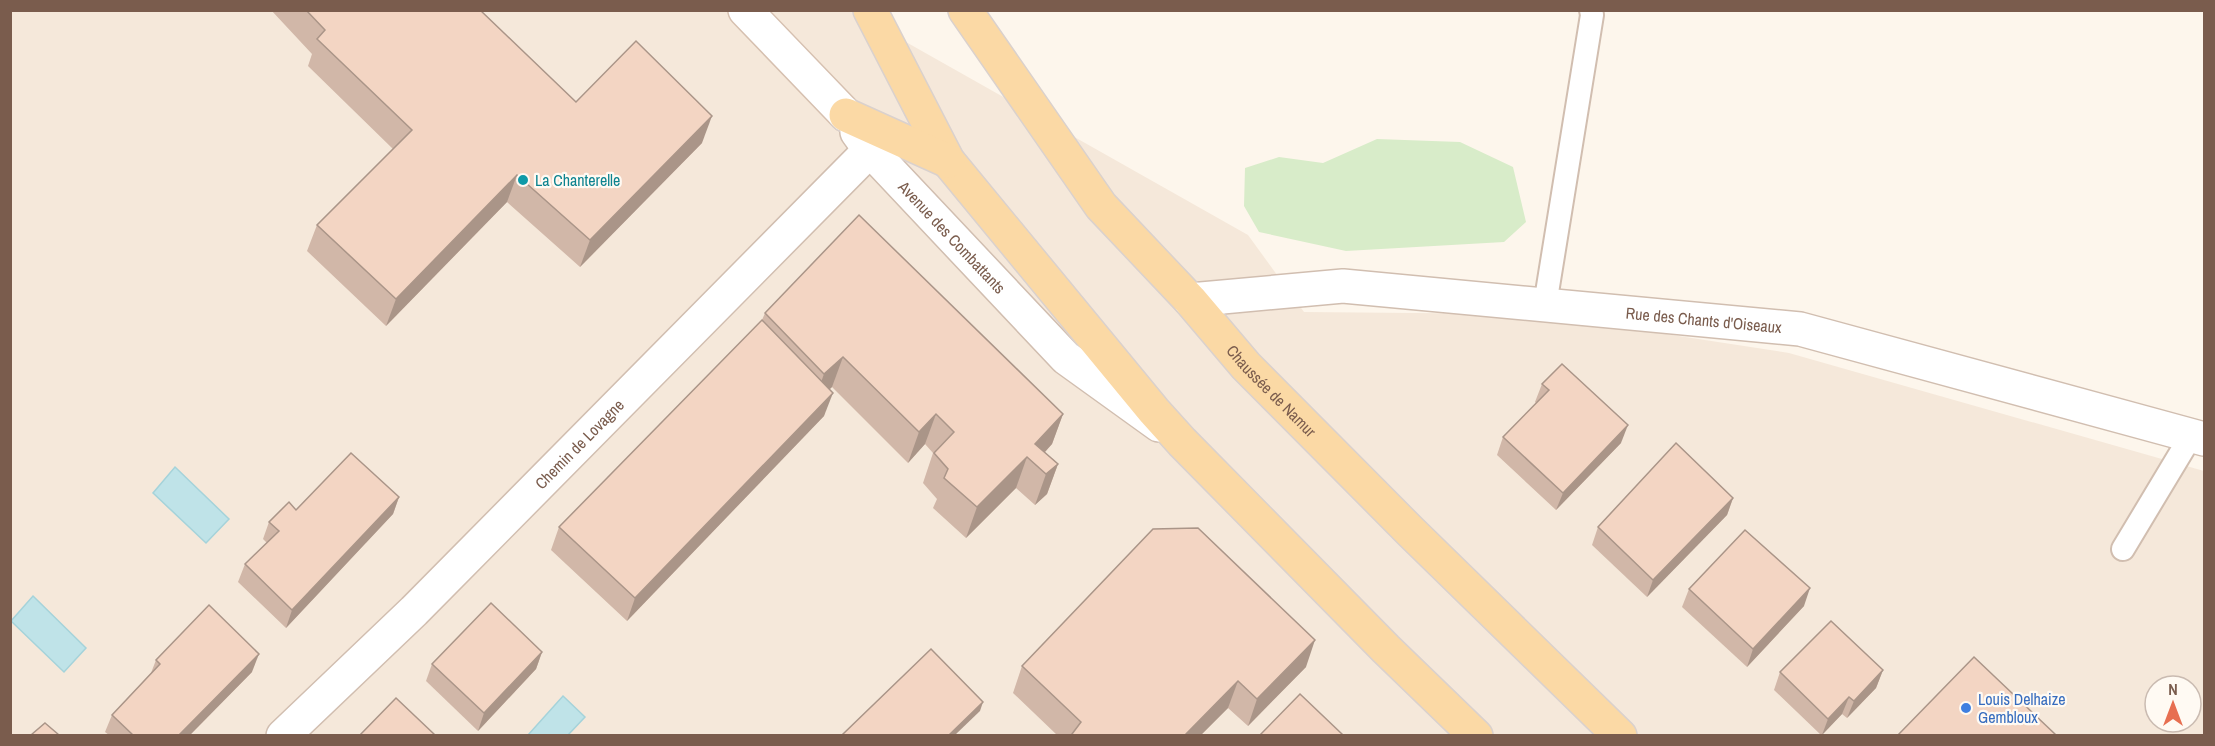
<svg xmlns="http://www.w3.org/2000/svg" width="2215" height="746" font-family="'Archivo Narrow',sans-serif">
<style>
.residential{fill:#f5e8da;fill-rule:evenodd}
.green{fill:#d8ecc9}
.water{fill:#bfe3e8;stroke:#a5d3da;stroke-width:1.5}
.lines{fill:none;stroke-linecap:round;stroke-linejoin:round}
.lane-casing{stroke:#d1beb0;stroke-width:26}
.street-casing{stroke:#d1beb0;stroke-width:36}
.secondary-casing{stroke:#d6c0b0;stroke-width:36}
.primary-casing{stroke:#dad1cd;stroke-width:36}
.lane{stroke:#fff;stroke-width:22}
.street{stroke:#fff;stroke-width:33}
.secondary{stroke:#fff;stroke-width:33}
.primary{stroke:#fbd9a5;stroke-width:33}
.wall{fill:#d1b7a8}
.shaded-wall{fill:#aa9588}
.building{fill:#f3d5c3;stroke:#aa9588;stroke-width:1.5}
.culture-dot{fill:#0f9aa8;stroke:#fffaf3;stroke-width:2}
.shop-dot{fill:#3f7fe0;stroke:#fffaf3;stroke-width:2}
.labels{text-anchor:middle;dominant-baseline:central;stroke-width:4.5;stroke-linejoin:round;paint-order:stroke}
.culture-label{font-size:16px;fill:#0d838f;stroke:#fffaf3;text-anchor:start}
.street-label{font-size:16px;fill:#7a5c4d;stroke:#fffaf3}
.shop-label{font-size:16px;fill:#366cbe;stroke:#fffaf3;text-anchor:start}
</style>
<rect width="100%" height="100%" fill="#fdf6ec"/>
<path class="residential" d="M10 11H851L1248 235 1304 312 1535 314 1789 353 2204 471V735H11ZM2155 686H2191V722H2155Z"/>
<path class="green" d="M1377 139 1460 142 1513 167 1526 222 1504 242 1346 251 1259 232 1244 206 1245 168 1279 157 1323 163Z"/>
<g class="water">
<path d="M175 467 229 519 206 543 153 493Z"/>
<path d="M33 596 86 648 64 672 11 621Z"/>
<path d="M563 696 585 717 568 735H528Z"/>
</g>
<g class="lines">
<defs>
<g id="lane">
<path d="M1545 305 1592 15 1591 10"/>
<path d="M2123 549 2191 436"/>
</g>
<g id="street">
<path id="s1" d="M857 132 870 150 1066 358 1159 425"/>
<path id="s2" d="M1190 300 1343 286 1800 329 2204 439"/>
<path id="s3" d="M283 736 414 611 870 150"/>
</g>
<path id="secondary" d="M745 10 846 115"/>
<g id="primary">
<path d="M870 10 948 161 1154 411 1182 442 1386 649 1476 736"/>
<path id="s4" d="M965 10 1101 206 1190 300 1246 366 1411 532 1620 736"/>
<path d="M846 115 948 161"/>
</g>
</defs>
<use href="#lane" class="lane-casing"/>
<use href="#street" class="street-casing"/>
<use href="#secondary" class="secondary-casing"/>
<use href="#primary" class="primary-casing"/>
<use href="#lane" class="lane"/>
<use href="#street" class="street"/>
<use href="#secondary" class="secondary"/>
<use href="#primary" class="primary"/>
</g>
<g class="wall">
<path d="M271 10H480L576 102 702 143 580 267 507 202 386 326 307 251 317 225 393 149 308 66 312 54Z"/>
<path d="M765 313 1063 414 1052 444 1045 452 1058 464 1047 494 1035 505 1016 488 966 538 933 508 937 499 923 483 933 453 925 444 908 463 832 387 829 390 824 416 627 621 551 550 559 527 762 320Z"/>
<path d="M1542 384 1621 443 1556 510 1497 455 1503 437 1536 403 1535 402Z"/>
<path d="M399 497 393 514 286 628 238 582 245 564 267 543 263 539 269 522 296 510Z"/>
<path d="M1733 498 1727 515 1647 597 1592 545 1598 527Z"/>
<path d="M1689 589 1804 606 1747 667 1682 607Z"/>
<path d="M542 652 536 669 478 731 426 681 432 664Z"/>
<path d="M156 660 252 672 190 735H109L105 732 112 715 151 673Z"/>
<path d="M1022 666 1306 667 1248 726 1228 708 1201 735H1057L1013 693Z"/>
<path d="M1883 670 1876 688 1847 718 1842 714 1822 735H1821L1774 690 1780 672Z"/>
</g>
<g class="shaded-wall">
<path d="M712 116 702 143 580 267 590 240Z"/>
<path d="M517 175 507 202 386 326 396 299Z"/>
<path d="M843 357 832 387 813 404 824 374Z"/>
<path d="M833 393 824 416 627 621 635 598Z"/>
<path d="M936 414 925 444 908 463 919 432Z"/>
<path d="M1063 414 1052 444 1034 464 1035 444Z"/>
<path d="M1628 425 1621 443 1556 510 1563 493Z"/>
<path d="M1027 457 1016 488 966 538 977 507Z"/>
<path d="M1058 464 1047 494 1035 505 1046 474Z"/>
<path d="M399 497 393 514 286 628 292 610Z"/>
<path d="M1733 498 1727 515 1647 597 1653 580Z"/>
<path d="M1810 588 1804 606 1747 667 1753 649Z"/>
<path d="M1315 640 1306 667 1248 726 1257 699Z"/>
<path d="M542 652 536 669 478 731 484 713Z"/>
<path d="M259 654 252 672 190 735H179Z"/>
<path d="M1883 670 1876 688 1847 718 1854 701Z"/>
<path d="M1238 681 1228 708 1201 735H1185Z"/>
<path d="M1849 697 1842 714 1822 735 1828 719Z"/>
<path d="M983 702 980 711 955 735H949Z"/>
</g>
<g class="building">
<path d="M306 10H480L576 102 636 41 712 116 590 240 517 175 396 299 317 225 412 130 317 39 325 30Z"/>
<path d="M859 215 1063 414 1035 444 1058 464 1046 474 1027 457 977 507 944 478 948 469 934 453 954 432 936 414 919 432 843 357 824 374 765 313Z"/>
<path d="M762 320 833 393 635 598 559 527Z"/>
<path d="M1562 364 1628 425 1563 493 1503 437 1549 390 1542 384Z"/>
<path d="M1676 443 1733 498 1653 580 1598 527Z"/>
<path d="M351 453 399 497 292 610 245 564 279 531 269 522 289 502 296 510Z"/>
<path d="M1198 528 1315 640 1257 699 1238 681 1185 735H1073L1072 734 1081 722 1022 666 1153 529Z"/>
<path d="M1745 530 1810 588 1753 649 1689 589Z"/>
<path d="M491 603 542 652 484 713 432 664Z"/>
<path d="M209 605 259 654 179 735H133L112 715 160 664 156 660Z"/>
<path d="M1831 621 1883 670 1854 701 1849 697 1828 719 1780 672Z"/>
<path d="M931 649 983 702 949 735H842Z"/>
<path d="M1974 657 2056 735H1898Z"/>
<path d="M1300 694 1343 735H1260Z"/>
<path d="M396 698 435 735H360Z"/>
<path d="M45 723 59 735H31Z"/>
</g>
<circle class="culture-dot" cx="523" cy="180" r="6"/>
<circle class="shop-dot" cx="1966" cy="708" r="6"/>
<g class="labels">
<g class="culture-label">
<text x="535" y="180">La Chanterelle</text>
</g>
<g class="street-label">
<text stroke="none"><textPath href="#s1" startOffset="142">Avenue des Combattants</textPath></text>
<text stroke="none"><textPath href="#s2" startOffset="516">Rue des Chants d'Oiseaux</textPath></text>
<text stroke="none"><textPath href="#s4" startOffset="490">Chaussée de Namur</textPath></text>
<text stroke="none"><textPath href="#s3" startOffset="416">Chemin de Lovagne</textPath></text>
</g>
<g class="shop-label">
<text x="1978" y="699">Louis Delhaize<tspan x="1978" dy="18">Gembloux</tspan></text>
</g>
</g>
<rect width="2215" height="746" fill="none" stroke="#7a5c4d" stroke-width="24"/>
<g transform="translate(2173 704)"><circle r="28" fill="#fffaf3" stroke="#cabbb1" stroke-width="1.5"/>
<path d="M0-4.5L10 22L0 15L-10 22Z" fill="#e76f51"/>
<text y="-9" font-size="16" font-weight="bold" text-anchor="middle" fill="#7a5c4d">N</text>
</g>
</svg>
